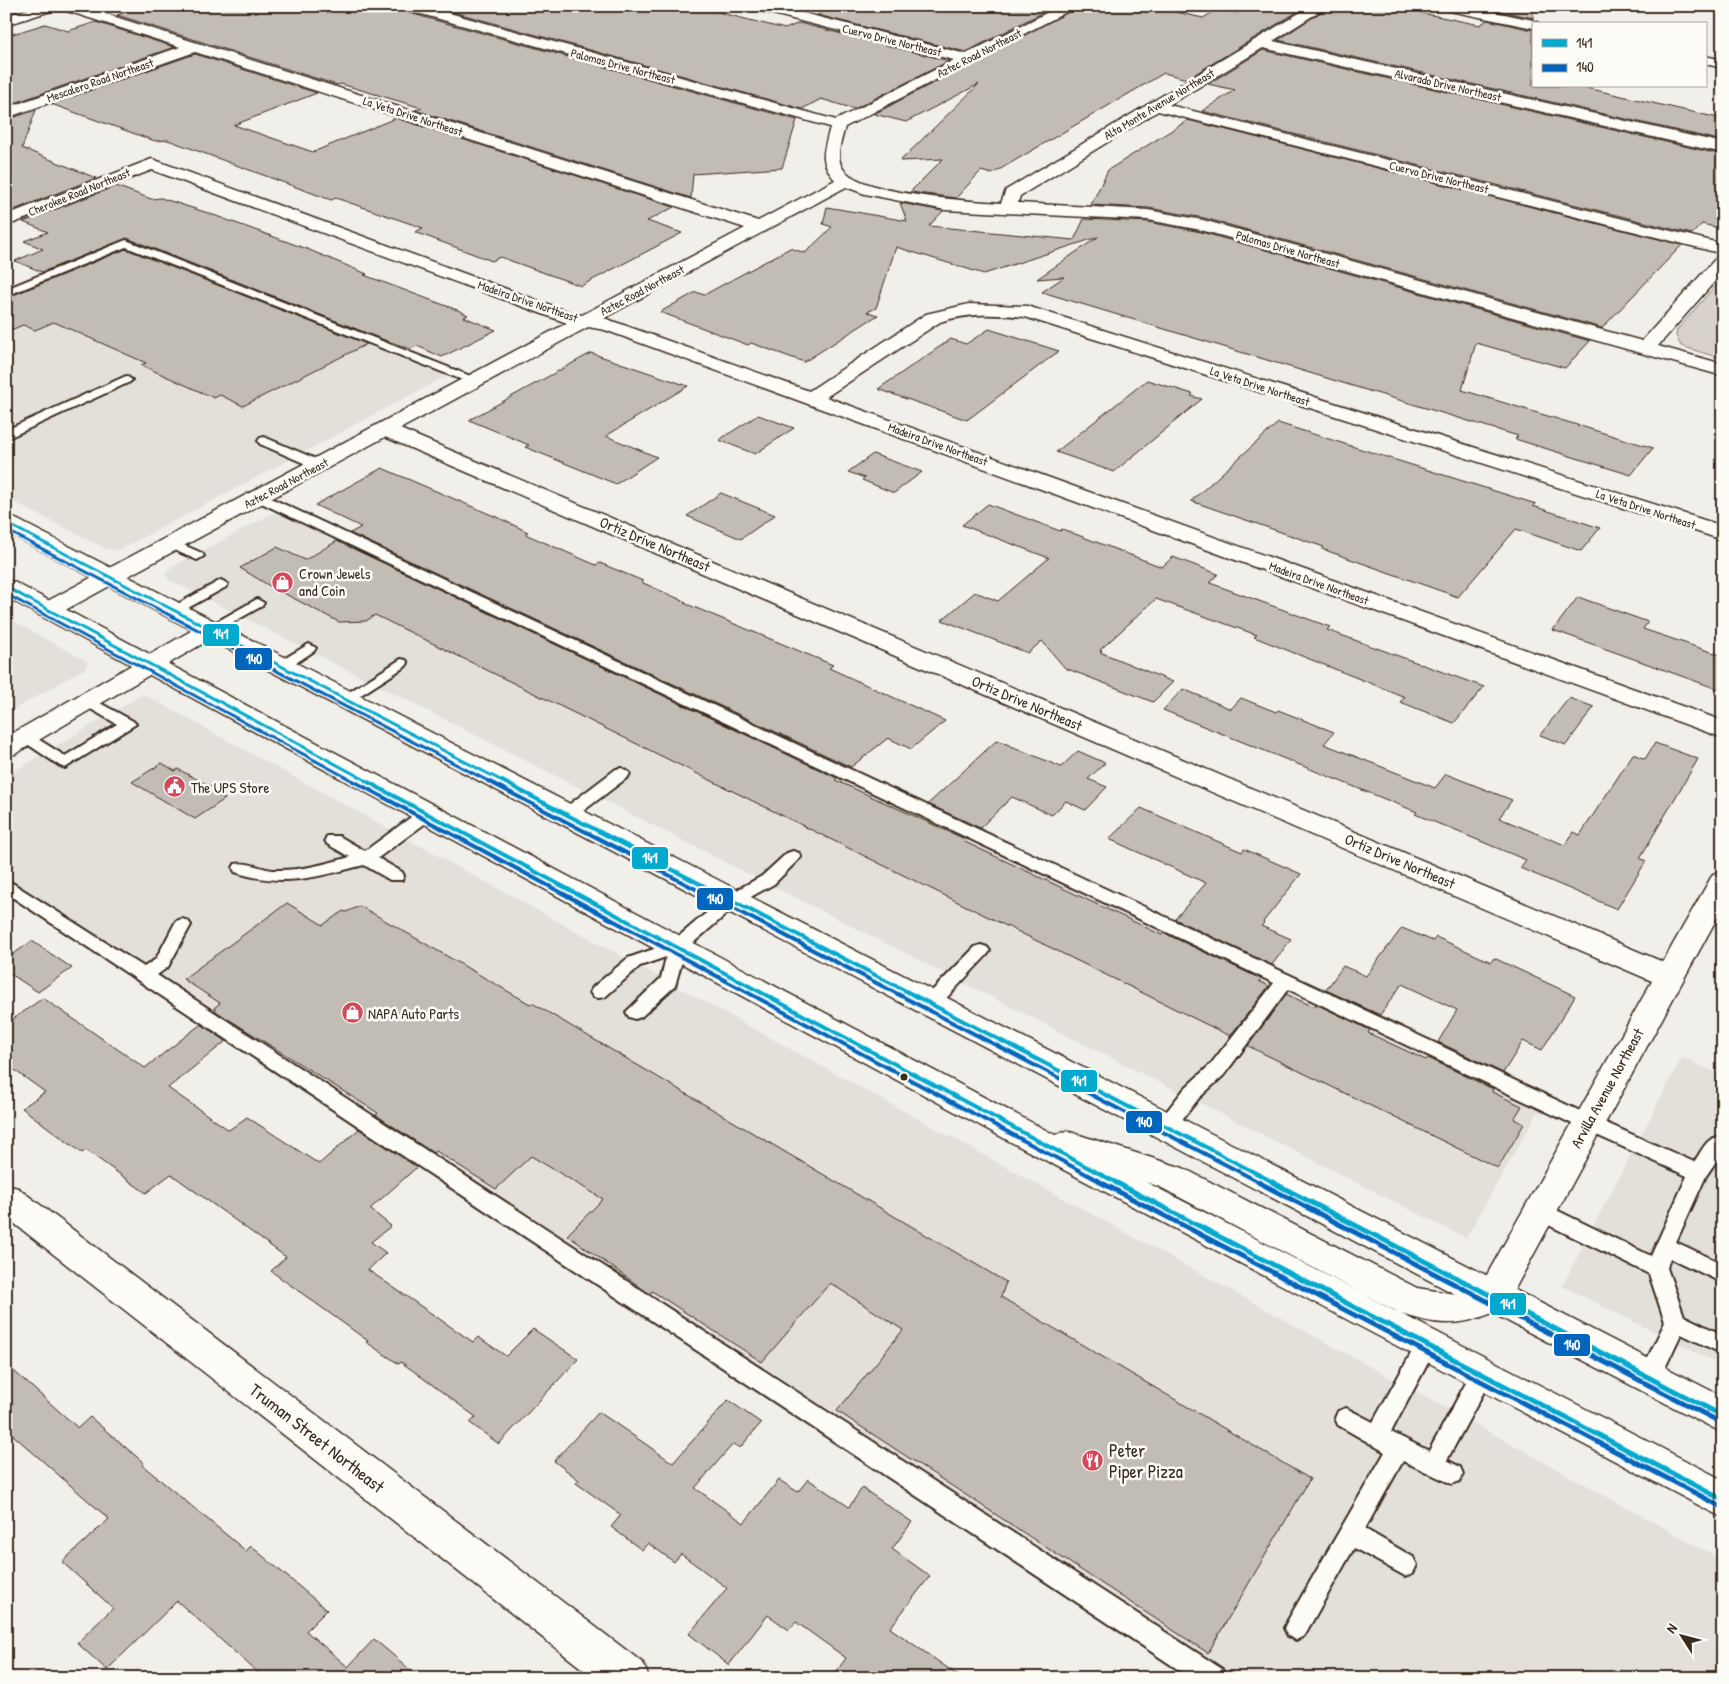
<svg xmlns="http://www.w3.org/2000/svg" width="1729" height="1684" font-family="'Patrick Hand',sans-serif">
<style>
.built{fill:#e3e0da}
.green{fill:#d7d2cc;stroke:#897e75}
.building{fill:#c1bcb4;stroke:#3b2a1e}
.lines{fill:none;stroke-linecap:round;stroke-linejoin:round}
.lane-casing{stroke:#3b2a1e;stroke-width:4}
.street-casing{stroke:#3b2a1e;stroke-width:3}
.secondary-casing{stroke:#3b2a1e;stroke-width:3}
.lane{fill:#fdfcf7;fill-rule:evenodd}
.street{fill:#fdfcf7;fill-rule:evenodd}
.secondary{fill:#fdfcf7;fill-rule:evenodd}
.bus-1-far2-casing{stroke:#fdfcf7;stroke-width:6}
.bus-1-far1-casing{stroke:#fdfcf7;stroke-width:8}
.bus-1-casing{stroke:#fdfcf7;stroke-width:9}
.bus-2-far2-casing{stroke:#fdfcf7;stroke-width:6}
.bus-2-far1-casing{stroke:#fdfcf7;stroke-width:8}
.bus-2-casing{stroke:#fdfcf7;stroke-width:9}
.bus-1-far2{stroke:#00a9ce;stroke-width:3}
.bus-1-far1{stroke:#00a9ce;stroke-width:4}
.bus-1{stroke:#00a9ce;stroke-width:5}
.bus-2-far2{stroke:#0065bd;stroke-width:3}
.bus-2-far1{stroke:#0065bd;stroke-width:4}
.bus-2{stroke:#0065bd;stroke-width:5}
.bus-dot{fill:#3b2a1e;stroke:#fdfcf7;stroke-width:2}
.labels{text-anchor:middle;dominant-baseline:central;stroke-width:5;stroke-linejoin:round;paint-order:stroke}
.far-street-label{font-size:12px;fill:#3b2a1e;stroke:#fdfcf7}
.street-label{font-size:15px;fill:#3b2a1e;stroke:#fdfcf7}
.poi-label{font-size:15px;fill:#3b2a1e;stroke:#fdfcf7;text-anchor:start}
.near-street-label{font-size:18px;fill:#3b2a1e;stroke:#fdfcf7}
.near-poi-label{font-size:18px;fill:#3b2a1e;stroke:#fdfcf7;text-anchor:start}
.line-badge{stroke:#fdfcf7;stroke-width:2}
.badge-label{font-size:14px;text-anchor:middle;font-weight:bold;fill:#fff}
</style>
<rect width="100%" height="100%" fill="#f1efea"/>
<filter id="ink" filterUnits="userSpaceOnUse"><feTurbulence type="fractalNoise" baseFrequency=".02" numOctaves="2"/><feDisplacementMap in="SourceGraphic" scale="10" xChannelSelector="R" yChannelSelector="G"/><feConvolveMatrix kernelMatrix="1 2 1 2 8 2 1 2 1" color-interpolation-filters="sRGB"/></filter>
<g filter="url(#ink)">
<g class="built">
<path d="M128 236 465 372 441 379 127 546 115 550 106 549 6 498V286Z"/>
<path d="M279 510 1540 1108 1466 1238 215 603 168 579 165 574 169 569Z"/>
<path d="M6 617 88 662 86 668 6 714Z"/>
<path d="M143 694 1723 1560V1678H1238L6 878V776Z"/>
<path d="M1682 1057 1723 1076V1366L1562 1286Z"/>
</g>
<path class="green" d="M1723 277V359L1681 346 1676 336 1677 330Z"/>
<g class="building">
<path d="M144 6H399L402 11 797 120 782 168 693 174 691 198 415 110 422 108 341 84 337 85 117 15Z"/>
<path d="M432 6H694L785 29 799 23 949 61 854 109 821 99 802 109Z"/>
<path d="M836 6H1055L966 52 817 15Z"/>
<path d="M1080 6H1149L1203 18 1218 9 1236 13 1249 6H1307L1187 79 1164 73 992 174 981 171 956 198 910 192 943 159 900 161 979 84 906 122 874 114Z"/>
<path d="M1330 6H1388L1480 25 1487 20 1533 30V86H1578L1723 119V141L1278 40Z"/>
<path d="M1507 6H1533V18L1500 11Z"/>
<path d="M96 22 174 47 6 106V36L45 24 68 31Z"/>
<path d="M1263 50 1723 155V229L1702 224 1692 234 1202 111 1235 90 1208 84Z"/>
<path d="M195 54 317 93 234 125 313 152 396 118 674 207 647 221 682 233 581 286 500 257 492 261 415 232 423 228 336 198 331 200 168 140 155 141 51 104Z"/>
<path d="M36 110 22 148 96 178 6 213V120Z"/>
<path d="M1188 120 1682 245 1602 328 1204 218 1148 208 1091 205 1108 170Z"/>
<path d="M116 186 151 199 161 198 208 213 307 249 367 274 364 275 460 311 468 315 464 317 496 330 442 357 417 346 411 349 379 338 127 238 42 272 15 261 43 249 24 241 48 232 23 222Z"/>
<path d="M900 203 943 211 929 226 1074 240 1084 219 1148 222 1201 232 1590 341 1565 368 1476 343 1462 390 1653 448 1631 475 1515 439 1518 436 1042 292 1064 277 1037 279 1098 237 984 274 896 247 876 308 867 312 878 315 804 362 751 343 748 345 660 312 696 292 704 295 790 248 805 253 832 227 823 224 827 207 907 221Z"/>
<path d="M126 249 367 344 243 406 220 395 214 398 141 365 146 363 54 322 35 330 23 325 6 332V298Z"/>
<path d="M989 329 1059 351 967 420 878 389 951 339 966 344Z"/>
<path d="M591 353 688 386 606 436 657 457 616 484 525 447 529 445 469 420Z"/>
<path d="M1147 380 1193 394 1191 396 1202 399 1114 472 1056 452Z"/>
<path d="M758 415 794 428 755 454 719 440Z"/>
<path d="M1278 423 1536 504 1533 506 1600 528 1581 551 1516 529 1458 597 1322 549 1324 547 1191 501Z"/>
<path d="M873 454 922 472 894 493 862 480 865 478 848 472Z"/>
<path d="M382 468 501 519 528 532 525 534 596 565 600 563 643 581 641 582 686 602 684 603 833 665 829 668 945 721 911 749 888 738 851 767 350 533 361 527 315 505Z"/>
<path d="M721 493 775 515 741 539 687 516Z"/>
<path d="M988 504 1060 531 1062 529 1162 567 1173 557 1218 574 1210 583 1330 627 1327 630 1484 687 1454 723 1400 702 1405 697 1254 637 1257 635 1156 599 1100 650 1102 651 1100 652 1173 682 1153 702 1065 668 1042 641 1028 653 942 620 975 592 998 601 1049 558 962 525Z"/>
<path d="M337 541 837 778 835 780 967 840 965 842 1162 935 1164 933 1261 979 1259 981 1269 986 1230 1036 375 615 366 621 339 622 268 585 240 568 277 547 305 560Z"/>
<path d="M1578 597 1648 622 1643 629 1723 656V691L1553 630Z"/>
<path d="M1183 689 1231 709 1241 698 1276 712 1278 710 1334 732 1324 744 1435 788 1446 774 1512 800 1499 818 1565 845 1574 832 1580 835 1633 754 1645 759 1655 743 1698 759 1640 858 1646 861 1617 909 1520 868 1526 860 1415 814 1417 812 1163 710Z"/>
<path d="M1569 698 1594 707 1566 745 1540 735Z"/>
<path d="M997 740 1061 767 1078 751 1105 763 1088 779 1107 787 1085 810 1066 801 1052 815 1012 797 980 828 928 804Z"/>
<path d="M162 763 175 771 178 769 217 790 213 793 225 799 195 819 132 782Z"/>
<path d="M1141 808 1242 852 1244 849 1301 874 1263 922 1264 923 1261 926 1291 939 1272 965 1175 919 1206 883 1109 839Z"/>
<path d="M287 903 323 925 343 911 346 912 360 906 530 1004 532 1003 1006 1282 1001 1297 1310 1479 1208 1653 837 1411 903 1330 830 1283 762 1362 652 1291 650 1294 567 1235 603 1199 531 1156 496 1189 436 1151 433 1153 376 1115 378 1113 217 1012 214 1008 220 1003 183 979Z"/>
<path d="M1402 928 1433 941 1436 937 1491 962 1494 958 1575 996 1542 1050 1523 1041 1503 1073 1438 1042 1457 1010 1402 984 1380 1015 1326 990 1343 966 1366 976Z"/>
<path d="M32 941 72 968 38 992 6 971V959Z"/>
<path d="M1286 994 1314 1007 1316 1004 1370 1030 1368 1033 1426 1060 1428 1058 1493 1089 1492 1092 1522 1106 1514 1119 1524 1124 1498 1168 1248 1046Z"/>
<path d="M43 998 145 1068 201 1024 226 1041 168 1088 229 1130 247 1117 319 1164 359 1129 417 1167 370 1209 391 1226 371 1242 386 1253 368 1270 473 1342 478 1337 506 1356 533 1329 578 1359 499 1444 470 1423 476 1417 401 1362 399 1364 366 1342 368 1341 271 1271 286 1257 171 1174 146 1193 86 1150 82 1153 22 1108 45 1092 6 1064V1024Z"/>
<path d="M6 1364 78 1428 90 1417 144 1463 142 1465 246 1551 251 1546 327 1610 306 1631 348 1667 374 1639 420 1678H264L177 1601 107 1670 77 1643 113 1608 62 1562 109 1519 6 1429Z"/>
<path d="M728 1400 761 1423 740 1448 733 1444 695 1488 744 1523 779 1480 798 1492 808 1479 849 1507 862 1488 912 1522 892 1549 930 1576 890 1628 962 1678H832L846 1658 796 1622 789 1630 768 1615 729 1665 689 1634 727 1588 681 1554 674 1562 648 1543 642 1550 611 1527 621 1515 576 1483 579 1480 554 1461 599 1412 673 1463Z"/>
</g>
<g class="lines">
<defs>
<g id="lane">
<path d="M126 240 478 379 480 381 474 385 470 383 126 247 6 296V289Z"/>
<path d="M126 376 132 380 130 382 6 439V430Z"/>
<path d="M264 437 323 462 325 465 319 469 315 468 260 444 258 441 260 438Z"/>
<path d="M260 493 1595 1118 1694 1162C1702 1151 1708 1133 1723 1138V1155L1721 1154 1706 1176 1676 1242 1723 1264V1283L1670 1258 1667 1268 1684 1316 1723 1335V1354L1681 1334 1657 1385 1649 1388 1641 1385 1638 1378 1665 1322 1649 1274 1532 1217 1529 1211 1532 1205 1539 1203 1546 1205 1651 1256 1687 1176 1581 1128 1288 989 1224 1075 1199 1098 1173 1131 1166 1133 1159 1131 1156 1126 1159 1121 1185 1088 1210 1065 1274 983 255 500 254 497Z"/>
<path d="M172 540 202 553 204 556 197 560 167 547 165 544Z"/>
<path d="M221 580 228 584 226 587 179 613 174 614 167 610Z"/>
<path d="M257 599 264 603 262 606 216 632H206L204 629Z"/>
<path d="M309 644 316 648 314 651 287 669H277L275 666 277 663Z"/>
<path d="M401 659 406 660 408 663 406 666 350 702 345 704 338 699Z"/>
<path d="M87 696 133 721 136 724 65 768 60 766 17 737 20 734H30L65 756 117 724 82 704 80 701 82 698Z"/>
<path d="M622 768 630 773 628 777 574 818H562L560 814 562 810 616 769Z"/>
<path d="M428 808 434 809 436 813 434 817 378 858 402 872 404 876 402 880H390L364 865C318 877 282 888 235 872L233 868 235 864C247 861 261 869 273 870 300 871 325 864 350 857L327 844 325 840 327 836H339L365 851 422 809Z"/>
<path d="M793 851 799 853 801 857 774 884 738 904 685 950 675 986 641 1017 635 1019 629 1017 626 1012 661 978 666 957 640 966 605 997 599 998 593 997 590 992 593 987 628 958 671 943 726 896 762 876 787 853Z"/>
<path d="M6 879 144 967 156 959 176 921 182 919 188 921 191 925 168 967 157 975 1222 1669 1225 1678H1191L6 893Z"/>
<path d="M981 945 987 947 990 951 987 955 937 1008 931 1010 925 1008 922 1003 925 998 975 947Z"/>
<path d="M1426 1337 1433 1339 1437 1346 1391 1432 1429 1451 1474 1368 1482 1366 1490 1368 1493 1375 1447 1460 1460 1467 1463 1474 1460 1481 1452 1484 1403 1461 1365 1529 1413 1557 1417 1565 1413 1573 1405 1576 1354 1548 1304 1636 1296 1640 1288 1636 1284 1628 1288 1620 1385 1452 1338 1425 1335 1418 1338 1411 1346 1408 1373 1422 1419 1339Z"/>
</g>
<g id="street">
<path d="M59 6H81L758 221 835 180C818 160 824 151 830 127L403 9 401 6H424L836 120 954 60 753 9 751 6H775L966 54 1060 6H1078L845 127C842 139 836 153 841 165 852 195 972 201 1001 203L1006 190 1311 6H1328L1273 41 1723 143V153L1263 48 1169 105 1723 244V254L1158 111 1020 196 1018 203 1148 210 1203 220 1642 341 1717 257 1723 256V272L1658 346 1723 364V376L1201 230 1148 220 945 210 865 194 846 187 604 318 809 391 926 314 969 304 1027 306 1723 526V540L1025 317C995 314 968 313 940 322L826 397 1723 721V738L605 330 588 327 400 429 1663 962 1713 874 1723 871V907L1505 1307 1493 1311 1481 1307 1475 1296 1652 981 385 437 58 614 50 616 42 614 38 609 42 604 567 323 152 170 6 226V215L152 159 572 313 582 315 745 228 195 52 6 118V108L180 47 61 9Z"/>
<path d="M1438 6H1466L1533 20 1540 24H1533V28L1445 10Z"/>
<path d="M1705 56 1723 60V68L1705 64Z"/>
<path d="M211 622 219 624 223 629 219 634 15 754 6 756V737L203 624Z"/>
<path d="M6 1185 18 1188 643 1663 649 1678H594L6 1217Z"/>
</g>
<g id="secondary">
<path d="M37 6H59L57 9 6 25V16Z"/>
<path d="M6 516 14 518 1723 1397V1433L1492 1313C1456 1328 1433 1325 1397 1312L1160 1187 1146 1182 1723 1480V1518L1009 1141 6 597V580L14 582 1055 1135 1067 1131 1183 1168 1417 1288 1455 1294 6 532Z"/>
</g>
</defs>
<use href="#lane" class="lane-casing"/>
<use href="#street" class="street-casing"/>
<use href="#secondary" class="secondary-casing"/>
<use href="#lane" class="lane"/>
<use href="#street" class="street"/>
<use href="#secondary" class="secondary"/>
<defs>
<g id="bus-1-far2">
<path d="M6 523 504 782"/>
<path d="M6 587 369 782"/>
</g>
<g id="bus-1-far1">
<path d="M366 781 1117 1183"/>
<path d="M502 781 1275 1183"/>
</g>
<g id="bus-1">
<path d="M1115 1182 1723 1500"/>
<path d="M1272 1182 1723 1416"/>
</g>
<g id="bus-2-far2">
<path d="M6 530 490 782"/>
<path d="M6 594 355 782"/>
</g>
<g id="bus-2-far1">
<path d="M353 781 1103 1183"/>
<path d="M488 781 1261 1183"/>
</g>
<g id="bus-2">
<path d="M1100 1182 1720 1506"/>
<path d="M1258 1182 1720 1422"/>
</g>
</defs>
<use href="#bus-1-far2" class="bus-1-far2-casing"/>
<use href="#bus-1-far1" class="bus-1-far1-casing"/>
<use href="#bus-1" class="bus-1-casing"/>
<use href="#bus-2-far2" class="bus-2-far2-casing"/>
<use href="#bus-2-far1" class="bus-2-far1-casing"/>
<use href="#bus-2" class="bus-2-casing"/>
<use href="#bus-1-far2" class="bus-1-far2"/>
<use href="#bus-1-far1" class="bus-1-far1"/>
<use href="#bus-1" class="bus-1"/>
<use href="#bus-2-far2" class="bus-2-far2"/>
<use href="#bus-2-far1" class="bus-2-far1"/>
<use href="#bus-2" class="bus-2"/>
</g>
</g>
<defs>
<symbol id="shop-disc" viewBox="-11 -11 22 22"><circle r="9.5" fill="#d1495b" stroke="#fdfcf7"/><path d="M-5-2.5h2.3a2.7 3.5 0 0 1 5.4 0H5L5.5 6h-11ZM-1.5-2.5h3a1.5 2.3 0 0 0-3 0Z" fill="#fff"/></symbol>
<symbol id="civic-disc" viewBox="-11 -11 22 22"><circle r="9.5" fill="#d1495b" stroke="#fdfcf7"/><path d="M-.6-6.5H3V-4.5H.6V-3L4-1V1h2V6H-6V1h2V-1L-.6-3ZM-1.2 2.5V6h2.4V2.5Z" fill="#fff"/></symbol>
<symbol id="restaurant-disc" viewBox="-11 -11 22 22"><circle r="9.5" fill="#d1495b" stroke="#fdfcf7"/><path d="M-5-6h1v4h1v-4h1v4h1v-4h1v5L-1.5 .5V6h-2V.5L-5-1ZM5-6V6H3V1.5H1.5Q1.5-4 5-6Z" fill="#fff"/></symbol>
</defs>
<g fill-rule="evenodd">
<use href="#shop-disc" x="270" y="570" width="25" height="25"/>
<use href="#civic-disc" x="162" y="774" width="25" height="25"/>
<use href="#shop-disc" x="340" y="1000" width="25" height="25"/>
<use href="#restaurant-disc" x="1080" y="1448" width="25" height="25"/>
</g>
<circle class="bus-dot" cx="904" cy="1077" r="4.5"/>
<g class="labels">
<g class="far-street-label">
<text transform="translate(892 40) rotate(14)">Cuervo Drive Northeast</text>
<text transform="translate(979 53) rotate(-27)">Aztec Road Northeast</text>
<text transform="translate(623 66) rotate(15)">Palomas Drive Northeast</text>
<text transform="translate(100 80) rotate(-19)">Mescalero Road Northeast</text>
<text transform="translate(1448 85) rotate(13)">Alvarado Drive Northeast</text>
<text transform="translate(1159 104) rotate(-31)">Alta Monte Avenue Northeast</text>
<text transform="translate(413 116) rotate(18)">La Veta Drive Northeast</text>
<text transform="translate(1439 177) rotate(14)">Cuervo Drive Northeast</text>
<text transform="translate(79 192) rotate(-22)">Cherokee Road Northeast</text>
<text transform="translate(1288 249) rotate(16)">Palomas Drive Northeast</text>
<text transform="translate(642 290) rotate(-28)">Aztec Road Northeast</text>
<text transform="translate(528 301) rotate(19)">Madeira Drive Northeast</text>
<text transform="translate(1260 386) rotate(18)">La Veta Drive Northeast</text>
<text transform="translate(938 444) rotate(20)">Madeira Drive Northeast</text>
<text transform="translate(286 483) rotate(-28)">Aztec Road Northeast</text>
<text transform="translate(1646 509) rotate(18)">La Veta Drive Northeast</text>
<text transform="translate(1319 583) rotate(20)">Madeira Drive Northeast</text>
</g>
<g class="street-label">
<text transform="translate(655 544) rotate(23)">Ortiz Drive Northeast</text>
<text transform="translate(1027 703) rotate(23)">Ortiz Drive Northeast</text>
<text transform="translate(1400 861) rotate(23)">Ortiz Drive Northeast</text>
<text transform="translate(1607 1088) rotate(-61)">Arvilla Avenue Northeast</text>
</g>
<g class="poi-label">
<text x="299" y="573">Crown Jewels<tspan x="299" dy="17">and Coin</tspan></text>
<text x="191" y="787">The UPS Store</text>
<text x="368" y="1013">NAPA Auto Parts</text>
</g>
<g class="near-street-label">
<text transform="translate(317 1438) rotate(38)">Truman Street Northeast</text>
</g>
<g class="near-poi-label">
<text x="1109" y="1450">Peter<tspan x="1109" dy="21">Piper Pizza</tspan></text>
</g>
</g>
<g class="line-badge">
<rect x="202" y="623" width="38" height="24" rx="5" fill="#00a9ce"/>
<rect x="234" y="647" width="39" height="24" rx="5" fill="#0065bd"/>
<rect x="631" y="846" width="38" height="24" rx="5" fill="#00a9ce"/>
<rect x="696" y="887" width="38" height="24" rx="5" fill="#0065bd"/>
<rect x="1060" y="1069" width="38" height="24" rx="5" fill="#00a9ce"/>
<rect x="1125" y="1110" width="38" height="24" rx="5" fill="#0065bd"/>
<rect x="1489" y="1292" width="38" height="24" rx="5" fill="#00a9ce"/>
<rect x="1553" y="1333" width="38" height="24" rx="5" fill="#0065bd"/>
</g>
<g class="badge-label">
<text x="221" y="639">141</text>
<text x="254" y="664">140</text>
<text x="650" y="863">141</text>
<text x="715" y="904">140</text>
<text x="1079" y="1086">141</text>
<text x="1144" y="1127">140</text>
<text x="1508" y="1309">141</text>
<text x="1572" y="1350">140</text>
</g>
<rect width="1729" height="1684" fill="none" stroke="#fdfcf7" stroke-width="25"/>
<rect x="12" y="12" width="1704" height="1659" fill="none" stroke="#3b2a1e" stroke-width="2" filter="url(#ink)"/>
<rect x="1532" y="22" width="175" height="65" fill="#fdfcf7" stroke="#afa8a0"/>
<rect x="1542" y="39" width="25" height="8" fill="#00a9ce" stroke="#afa8a0"/>
<text x="1576" y="48" font-size="15" fill="#3b2a1e">141</text>
<rect x="1542" y="64" width="25" height="8" fill="#0065bd" stroke="#afa8a0"/>
<text x="1576" y="72" font-size="15" fill="#3b2a1e">140</text>
<g transform="translate(1682 1636) rotate(306)" stroke="#fdfcf7" stroke-width="4" paint-order="stroke">
<path d="M0-4L9 19L0 12L-9 19Z" fill="#3b2a1e"/>
<text y="-8" font-size="14" font-weight="bold" text-anchor="middle" fill="#3b2a1e">N</text>
</g>
</svg>
